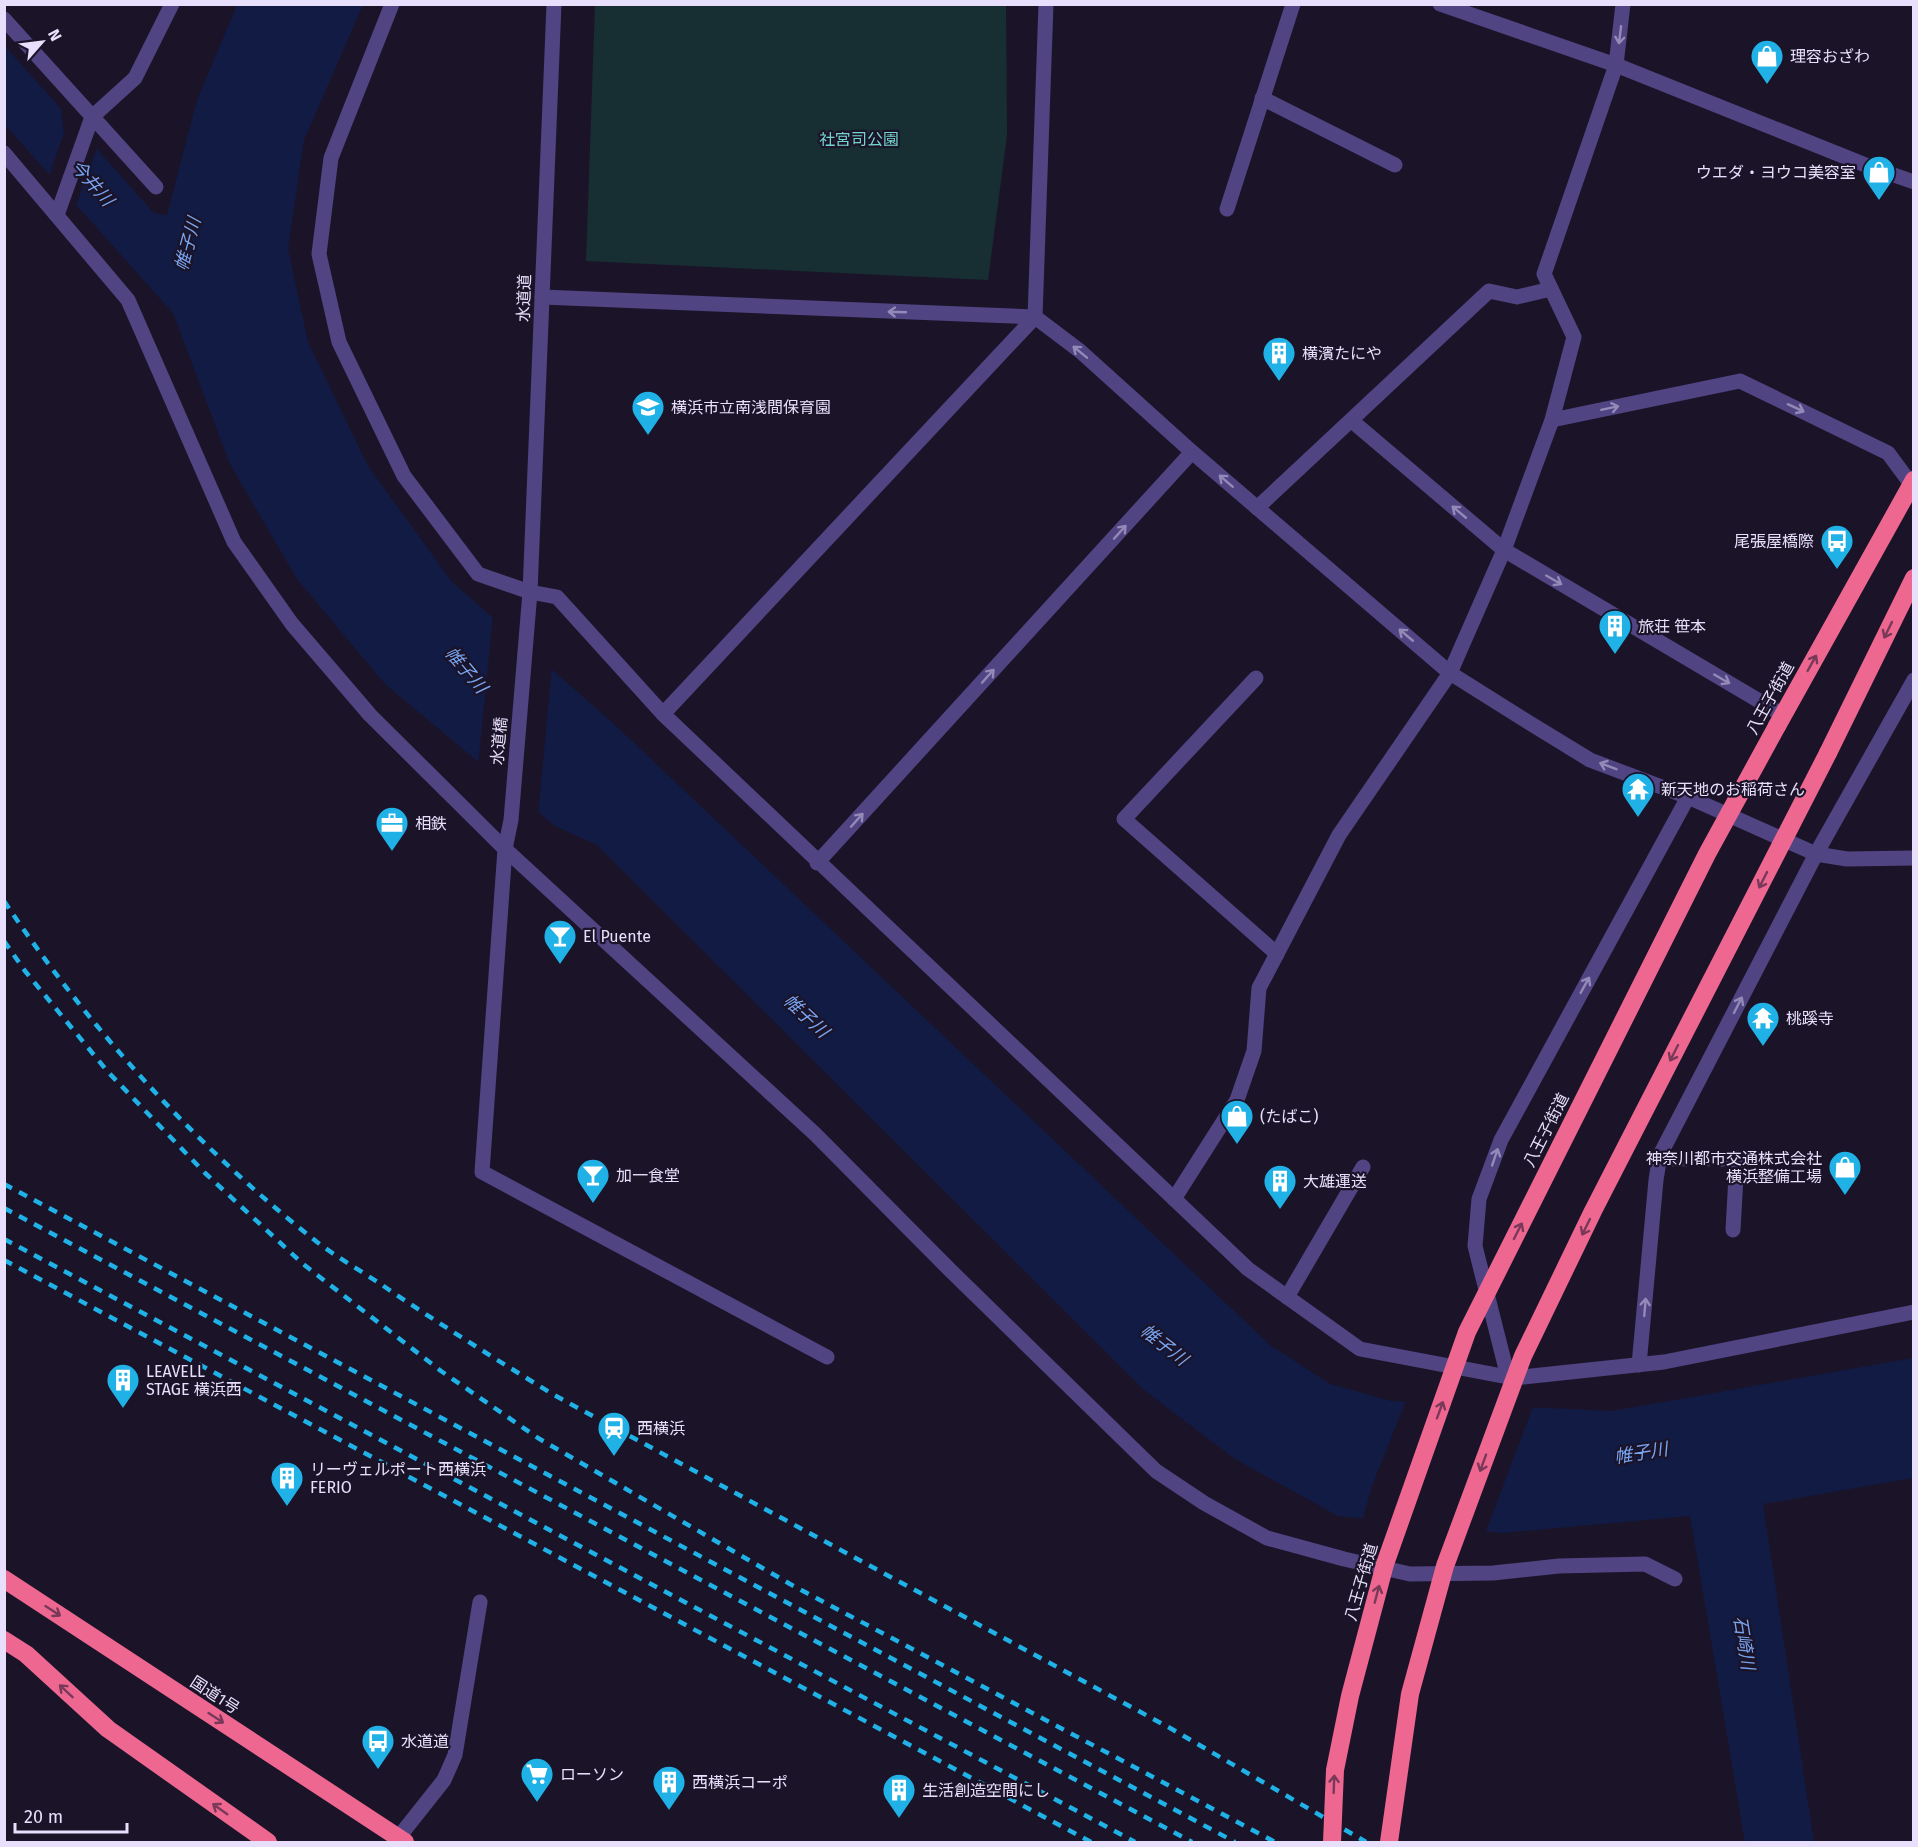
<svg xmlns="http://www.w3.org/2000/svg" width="1918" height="1847" font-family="'Fira Sans','Noto Sans JP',sans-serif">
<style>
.green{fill:#172e32}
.water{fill:#111b44}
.pier{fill:#1b1429}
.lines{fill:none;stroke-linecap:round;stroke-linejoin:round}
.minor-tunnel{stroke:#3a3248;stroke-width:15;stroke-dasharray:15 8;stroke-linecap:butt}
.minor{stroke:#514482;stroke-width:15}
.highway{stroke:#ee6791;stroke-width:18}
.rail{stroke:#20b1e6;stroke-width:4.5;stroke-dasharray:9 8;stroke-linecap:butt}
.highway-bridge{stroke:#ee6791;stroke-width:18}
.oneway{stroke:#948ab8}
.oneway2{stroke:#7a3958}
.labels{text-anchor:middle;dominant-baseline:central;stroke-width:4.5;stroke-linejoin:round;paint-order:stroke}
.poi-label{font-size:16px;fill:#e7dffb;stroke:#1b1429;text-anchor:start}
.park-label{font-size:16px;fill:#72d5cd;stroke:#1b1429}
.street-label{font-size:16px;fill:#e7dffb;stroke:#1b1429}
.water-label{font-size:18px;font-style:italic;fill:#78a4f0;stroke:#1b1429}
</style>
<rect width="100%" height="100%" fill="#1b1429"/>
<path class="green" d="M595 5H1006L1007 135 988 280 586 261Z"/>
<path class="water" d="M237 5H363L304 140 288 249 308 342 368 466 452 582 614 724 1270 1345 1330 1384 1391 1401 1612 1411 1913 1358V1478L1763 1504 1814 1842H1745L1690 1516 1502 1533 1338 1516 1235 1459 1144 1390 597 845 555 826 385 684 297 579 230 464 173 313 5 125 4 45 154 213 167 215 197 100Z"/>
<g class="pier">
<path d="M60 102 98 145 75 208 48 179 64 133Z"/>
<path d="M493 615 552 666 538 816 478 766Z"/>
<path d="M1407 1398 1534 1404 1485 1534 1362 1522 1372 1486Z"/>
</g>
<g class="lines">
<path class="minor-tunnel" d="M1672 1159H1722"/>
<g class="minor">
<path d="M392 4 331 158 319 254 339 342 404 476 478 574 530 592 557 597 663 714 1248 1269 1360 1349 1513 1378 1664 1362 1914 1312"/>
<path d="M554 4 530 592 511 820 505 849 482 1172 827 1357"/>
<path d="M1440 4 1616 65 1868 166 1914 182"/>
<path d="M4 19 156 187"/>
<path d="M1262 98 1395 165"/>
<path d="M4 153 128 300 234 542 292 624 370 715 505 849 815 1134 951 1271 1156 1471 1204 1503 1267 1538 1344 1559 1410 1574 1493 1573 1559 1566 1645 1564 1675 1579"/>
<path d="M1227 209 1293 4"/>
<path d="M57 215 92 117 135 78 172 4"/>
<path d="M542 297 1035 317 1080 351 1192 452 1450 673 1528 722 1590 760 1688 797 1816 854 1847 859 1914 858"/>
<path d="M1552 420 1740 381 1888 453 1914 488"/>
<path d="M1352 421 1504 550 1783 715"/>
<path d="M1257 508 1489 291 1517 297 1551 289"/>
<path d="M1256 678 1124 819 1277 954"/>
<path d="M663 714 1035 317 1046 4"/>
<path d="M817 863 1192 452"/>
<path d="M1722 1159 1737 1158 1733 1230"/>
<path d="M1174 1199 1237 1100 1254 1051 1259 988 1339 835 1450 673 1504 550 1552 420 1574 337 1544 274 1616 65 1623 4"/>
<path d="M1287 1297 1363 1167"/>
<path d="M1639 1365 1656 1180 1660 1155 1816 854 1914 680"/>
<path d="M1508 1377 1475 1246 1479 1199 1501 1140 1688 797"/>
<path d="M398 1838 444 1780 455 1755 480 1602"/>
</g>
<g class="highway">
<path d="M1777 726 1914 480"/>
<path d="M1828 753 1914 578"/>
<path d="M4 1579 405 1842"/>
<path d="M4 1640 26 1654 108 1729 268 1842"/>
</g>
<g class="rail">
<path d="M4 901C90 1029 195 1146 317 1242 338 1258 363 1272 385 1287 441 1325 497 1360 554 1395L1170 1728 1366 1842"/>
<path d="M4 941 25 971 108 1072 205 1173 303 1264 441 1371 538 1438 790 1584 1275 1842"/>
<path d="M4 1184 1235 1842"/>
<path d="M4 1208 1192 1842"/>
<path d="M4 1239 1135 1842"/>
<path d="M4 1260 1091 1842"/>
</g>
<g class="highway-bridge">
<path d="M1332 1842 1335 1770 1350 1696 1385 1564 1467 1332 1707 854 1777 726"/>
<path d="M1389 1842 1410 1694 1445 1566 1523 1356 1593 1211 1828 753"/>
</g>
</g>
<defs><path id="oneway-shaft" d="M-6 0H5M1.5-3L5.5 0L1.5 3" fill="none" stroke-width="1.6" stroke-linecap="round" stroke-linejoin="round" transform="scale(1.5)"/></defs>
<g class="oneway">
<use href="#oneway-shaft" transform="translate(1620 35) rotate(97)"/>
<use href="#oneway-shaft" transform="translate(897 312) rotate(-178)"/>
<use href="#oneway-shaft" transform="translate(1080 352) rotate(-141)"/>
<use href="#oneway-shaft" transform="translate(1610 408) rotate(-12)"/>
<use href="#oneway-shaft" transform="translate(1796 408) rotate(25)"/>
<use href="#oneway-shaft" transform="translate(1226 481) rotate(-139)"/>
<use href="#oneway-shaft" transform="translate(1459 512) rotate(-140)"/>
<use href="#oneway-shaft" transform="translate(1120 532) rotate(-48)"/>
<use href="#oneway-shaft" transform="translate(1554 580) rotate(30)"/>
<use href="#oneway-shaft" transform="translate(1406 635) rotate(-140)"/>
<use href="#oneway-shaft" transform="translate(988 676) rotate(-48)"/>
<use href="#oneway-shaft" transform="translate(1722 679) rotate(30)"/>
<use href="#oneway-shaft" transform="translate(1608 766) rotate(-159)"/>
<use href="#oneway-shaft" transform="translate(857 820) rotate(-48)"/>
<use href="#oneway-shaft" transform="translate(1585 985) rotate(-61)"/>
<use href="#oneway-shaft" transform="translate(1738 1005) rotate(-63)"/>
<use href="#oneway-shaft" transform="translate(1495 1157) rotate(-71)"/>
<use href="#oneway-shaft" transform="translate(1645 1307) rotate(-85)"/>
</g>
<g class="oneway2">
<use href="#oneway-shaft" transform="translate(1888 630) rotate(116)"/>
<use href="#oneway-shaft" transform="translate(1812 663) rotate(-61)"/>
<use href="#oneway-shaft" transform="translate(1763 880) rotate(117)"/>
<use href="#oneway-shaft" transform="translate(1674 1053) rotate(117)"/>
<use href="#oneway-shaft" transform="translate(1586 1227) rotate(116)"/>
<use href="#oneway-shaft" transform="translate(1518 1231) rotate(-63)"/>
<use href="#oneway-shaft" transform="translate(1440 1410) rotate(-70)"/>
<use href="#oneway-shaft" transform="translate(1483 1463) rotate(110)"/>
<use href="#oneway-shaft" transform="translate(1377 1594) rotate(-75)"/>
<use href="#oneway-shaft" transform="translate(53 1611) rotate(33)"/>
<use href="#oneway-shaft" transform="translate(66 1691) rotate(-137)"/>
<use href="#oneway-shaft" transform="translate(216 1718) rotate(33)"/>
<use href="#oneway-shaft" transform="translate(1334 1784) rotate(-88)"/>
<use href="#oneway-shaft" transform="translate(220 1809) rotate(-145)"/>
</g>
<defs>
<symbol id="shop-pin" viewBox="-11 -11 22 30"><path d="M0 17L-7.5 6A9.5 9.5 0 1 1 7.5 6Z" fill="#20b1e6" stroke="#1b1429"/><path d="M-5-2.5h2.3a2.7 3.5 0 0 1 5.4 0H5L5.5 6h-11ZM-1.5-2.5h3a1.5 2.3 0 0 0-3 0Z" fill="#fff"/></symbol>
<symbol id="building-pin" viewBox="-11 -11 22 30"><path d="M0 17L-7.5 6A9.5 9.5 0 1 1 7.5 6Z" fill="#20b1e6" stroke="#1b1429"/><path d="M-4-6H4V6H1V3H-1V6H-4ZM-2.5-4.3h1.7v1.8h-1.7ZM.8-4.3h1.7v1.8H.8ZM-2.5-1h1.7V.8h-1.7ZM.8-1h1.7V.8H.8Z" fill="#fff"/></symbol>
<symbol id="school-pin" viewBox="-11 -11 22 30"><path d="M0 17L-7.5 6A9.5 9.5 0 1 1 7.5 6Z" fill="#20b1e6" stroke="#1b1429"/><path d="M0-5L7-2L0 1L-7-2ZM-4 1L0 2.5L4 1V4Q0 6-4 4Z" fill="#fff"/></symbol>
<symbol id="bus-pin" viewBox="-11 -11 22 30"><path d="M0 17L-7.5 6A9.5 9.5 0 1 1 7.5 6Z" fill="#20b1e6" stroke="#1b1429"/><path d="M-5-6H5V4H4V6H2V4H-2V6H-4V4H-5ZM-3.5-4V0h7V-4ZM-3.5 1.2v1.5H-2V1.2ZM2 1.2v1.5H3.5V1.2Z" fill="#fff"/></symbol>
<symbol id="temple-pin" viewBox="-11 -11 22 30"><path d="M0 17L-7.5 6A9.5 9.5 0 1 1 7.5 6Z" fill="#20b1e6" stroke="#1b1429"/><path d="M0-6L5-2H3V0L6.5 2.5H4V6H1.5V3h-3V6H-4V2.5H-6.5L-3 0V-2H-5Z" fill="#fff"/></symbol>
<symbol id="office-pin" viewBox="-11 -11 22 30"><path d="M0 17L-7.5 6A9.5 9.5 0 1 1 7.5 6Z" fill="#20b1e6" stroke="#1b1429"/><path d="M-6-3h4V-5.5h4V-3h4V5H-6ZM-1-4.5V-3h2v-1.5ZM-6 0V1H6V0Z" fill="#fff"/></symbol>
<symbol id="bar-pin" viewBox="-11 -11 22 30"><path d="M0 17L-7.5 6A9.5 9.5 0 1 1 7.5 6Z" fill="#20b1e6" stroke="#1b1429"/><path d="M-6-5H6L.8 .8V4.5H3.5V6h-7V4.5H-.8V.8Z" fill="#fff"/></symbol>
<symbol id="station-pin" viewBox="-11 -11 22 30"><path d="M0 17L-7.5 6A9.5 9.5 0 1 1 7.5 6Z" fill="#20b1e6" stroke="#1b1429"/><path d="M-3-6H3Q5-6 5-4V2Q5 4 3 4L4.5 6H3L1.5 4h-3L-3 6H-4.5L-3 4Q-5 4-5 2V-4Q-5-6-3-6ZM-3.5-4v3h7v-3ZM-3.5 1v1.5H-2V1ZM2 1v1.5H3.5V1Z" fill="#fff"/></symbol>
<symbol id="supermarket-pin" viewBox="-11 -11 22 30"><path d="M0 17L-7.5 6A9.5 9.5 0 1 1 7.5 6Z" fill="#20b1e6" stroke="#1b1429"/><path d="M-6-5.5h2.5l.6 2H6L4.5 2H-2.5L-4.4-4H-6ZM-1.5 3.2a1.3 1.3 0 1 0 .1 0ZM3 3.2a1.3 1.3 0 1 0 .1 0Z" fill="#fff"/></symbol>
</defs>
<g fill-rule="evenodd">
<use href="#shop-pin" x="1748" y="37" width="38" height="52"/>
<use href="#shop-pin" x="1860" y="153" width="38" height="52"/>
<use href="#building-pin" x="1260" y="334" width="38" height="52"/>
<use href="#school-pin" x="629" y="388" width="38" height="52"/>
<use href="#bus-pin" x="1818" y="522" width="38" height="52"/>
<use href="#building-pin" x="1596" y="607" width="38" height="52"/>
<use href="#temple-pin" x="1619" y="770" width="38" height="52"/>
<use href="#office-pin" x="373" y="804" width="38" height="52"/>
<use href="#bar-pin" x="541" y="917" width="38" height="52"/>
<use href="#temple-pin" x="1744" y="999" width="38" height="52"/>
<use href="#shop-pin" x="1218" y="1097" width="38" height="52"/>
<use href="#shop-pin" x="1826" y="1148" width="38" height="52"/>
<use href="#bar-pin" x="574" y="1156" width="38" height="52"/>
<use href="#building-pin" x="1261" y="1162" width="38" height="52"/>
<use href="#building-pin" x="104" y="1361" width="38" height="52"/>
<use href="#station-pin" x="595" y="1409" width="38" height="52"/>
<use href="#building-pin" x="268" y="1459" width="38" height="52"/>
<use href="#bus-pin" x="359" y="1722" width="38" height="52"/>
<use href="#supermarket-pin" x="518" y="1755" width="38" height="52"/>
<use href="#building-pin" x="650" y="1763" width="38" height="52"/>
<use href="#building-pin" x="880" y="1771" width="38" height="52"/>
</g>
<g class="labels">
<g class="poi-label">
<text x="1790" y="56">理容おざわ</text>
<text x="1856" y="172" text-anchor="end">ウエダ・ヨウコ美容室</text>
<text x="1302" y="353">横濱たにや</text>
<text x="671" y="407">横浜市立南浅間保育園</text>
<text x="1814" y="541" text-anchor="end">尾張屋橋際</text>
<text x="1638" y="626">旅荘 笹本</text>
<text x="1661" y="789">新天地のお稲荷さん</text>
<text x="415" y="823">相鉄</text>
<text x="583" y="936">El Puente</text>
<text x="1786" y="1018">桃蹊寺</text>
<text x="1260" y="1116">(たばこ)</text>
<text x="1822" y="1158" text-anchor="end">神奈川都市交通株式会社<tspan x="1822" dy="18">横浜整備工場</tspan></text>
<text x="616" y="1175">加一食堂</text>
<text x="1303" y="1181">大雄運送</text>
<text x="146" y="1371">LEAVELL<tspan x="146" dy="18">STAGE 横浜西</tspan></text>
<text x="637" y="1428">西横浜</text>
<text x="310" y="1469">リーヴェルポート西横浜<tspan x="310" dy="18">FERIO</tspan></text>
<text x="401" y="1741">水道道</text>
<text x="560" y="1774">ローソン</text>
<text x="692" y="1782">西横浜コーポ</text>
<text x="922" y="1790">生活創造空間にし</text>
</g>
<g class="park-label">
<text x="859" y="139">社宮司公園</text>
</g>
<g class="street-label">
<text transform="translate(524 298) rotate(-88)">水道道</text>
<text transform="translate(1770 698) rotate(-61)">八王子街道</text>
<text transform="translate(499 741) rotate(-85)">水道橋</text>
<text transform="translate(1546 1130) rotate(-63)">八王子街道</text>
<text transform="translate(1361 1582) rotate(-74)">八王子街道</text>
<text transform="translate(215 1695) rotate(33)">国道1号</text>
</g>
<g class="water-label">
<text transform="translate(92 183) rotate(49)">今井川</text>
<text transform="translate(188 244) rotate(-75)">帷子川</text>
<text transform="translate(466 670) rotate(50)">帷子川</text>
<text transform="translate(806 1016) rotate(43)">帷子川</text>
<text transform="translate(1164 1345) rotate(38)">帷子川</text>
<text transform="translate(1641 1453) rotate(-9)">帷子川</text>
<text transform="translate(1744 1643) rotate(81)">石崎川</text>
</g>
</g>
<rect width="1918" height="1847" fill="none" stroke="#e7dffb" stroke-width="12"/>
<g transform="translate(42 42) rotate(62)" stroke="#1b1429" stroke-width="4.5" paint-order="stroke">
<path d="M0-4.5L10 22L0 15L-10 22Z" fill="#e7dffb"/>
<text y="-9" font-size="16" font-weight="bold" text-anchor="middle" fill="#e7dffb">N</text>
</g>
<path d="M15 1823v9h112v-9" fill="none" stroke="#e7dffb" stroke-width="3"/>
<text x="24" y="1823" font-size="18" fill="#e7dffb" stroke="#1b1429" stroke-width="4.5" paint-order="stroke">20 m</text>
</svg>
